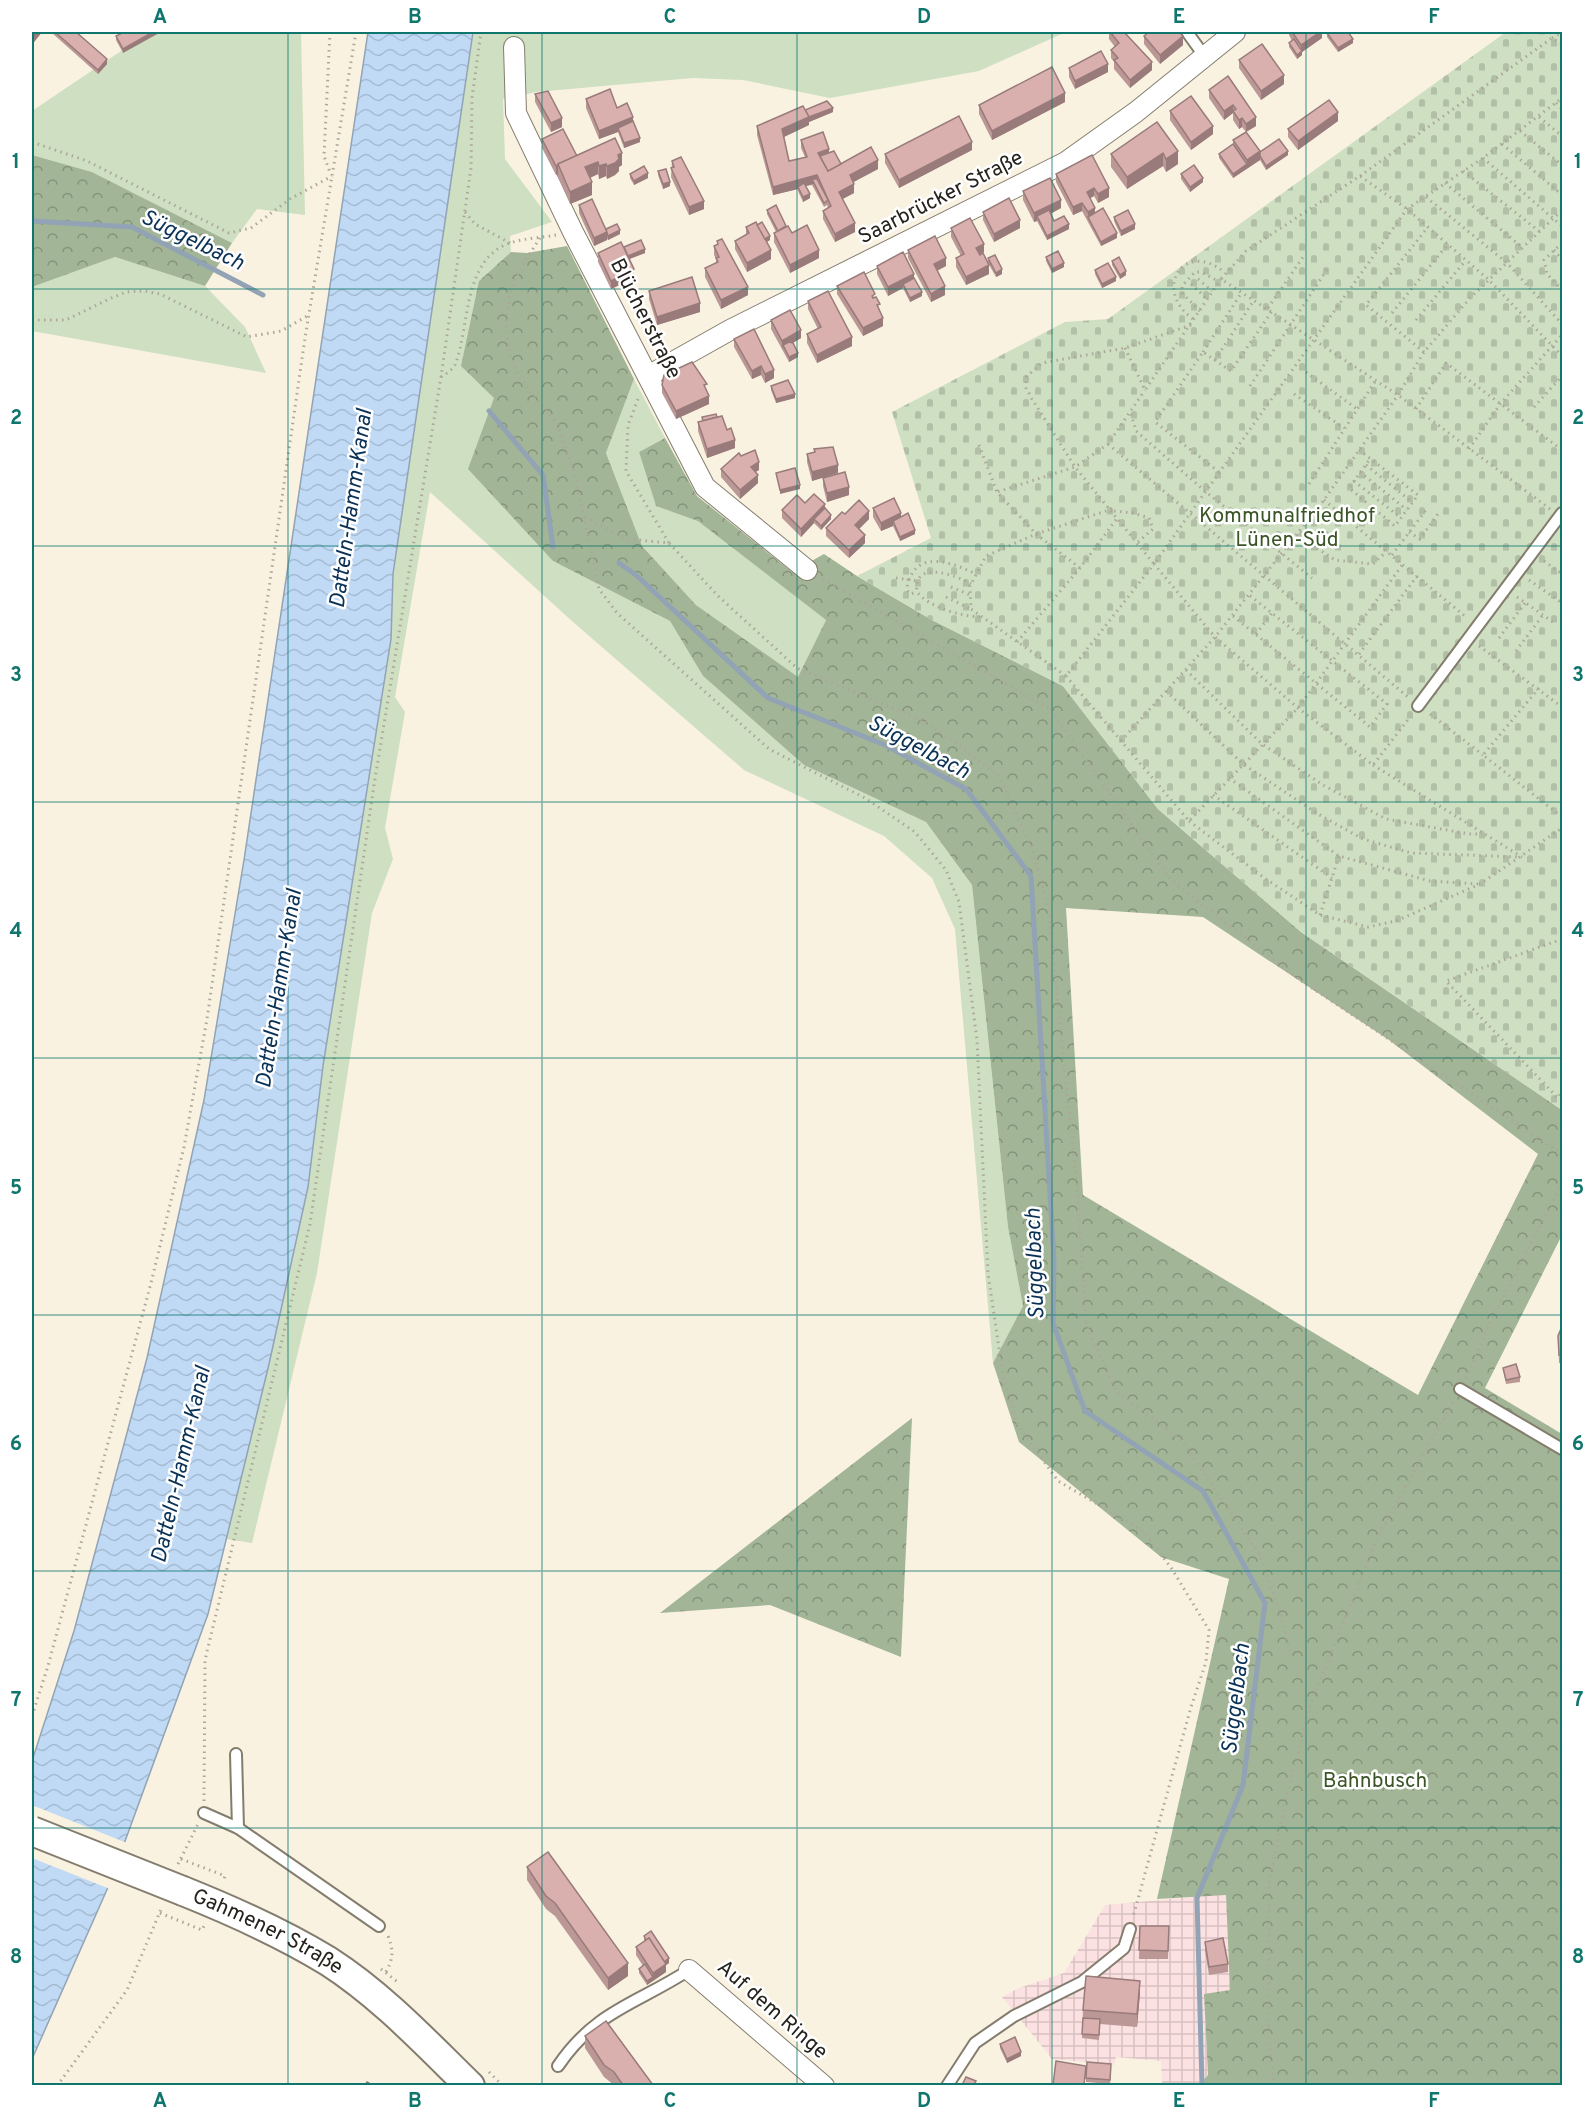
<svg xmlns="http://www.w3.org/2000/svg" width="1594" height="2117" font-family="Overpass,sans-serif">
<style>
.industrial{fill:url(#industrial-grid)}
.green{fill:#cedfc2}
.forest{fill:url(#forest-crowns);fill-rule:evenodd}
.cemetery{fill:url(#cemetery-stones)}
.water{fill:url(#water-waves);stroke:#92a3b5;stroke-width:1.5}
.pier{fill:#f9f2e1}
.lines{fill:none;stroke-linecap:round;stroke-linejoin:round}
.stream{stroke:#92a3b5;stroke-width:5}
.service-casing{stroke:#847d6e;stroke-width:14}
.minor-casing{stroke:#847d6e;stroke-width:22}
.secondary-casing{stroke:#847d6e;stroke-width:32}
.path{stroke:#aca79a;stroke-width:3;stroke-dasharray:1.5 4.5;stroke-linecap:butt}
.service{stroke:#fff;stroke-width:10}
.minor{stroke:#fff;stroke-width:20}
.secondary{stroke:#fff;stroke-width:28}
.secondary-bridge-casing{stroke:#847d6e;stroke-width:32;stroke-linecap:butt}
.secondary-bridge{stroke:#fff;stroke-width:28}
.wall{fill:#bb9796}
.shaded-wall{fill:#987b7a}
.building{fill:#d9b0ae;stroke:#987b7a;stroke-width:1.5}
.grid{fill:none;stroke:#0f766e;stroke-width:1.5;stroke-opacity:0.55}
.labels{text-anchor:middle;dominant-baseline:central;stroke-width:5;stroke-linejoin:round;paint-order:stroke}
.street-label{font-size:21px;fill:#26231d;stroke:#fff}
.park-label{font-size:21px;fill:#3b5526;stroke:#fff}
.water-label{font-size:22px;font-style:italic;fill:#0a3256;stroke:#fff}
.neatline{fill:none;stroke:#0f766e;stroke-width:2}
.grid-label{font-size:20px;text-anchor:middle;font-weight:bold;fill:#0f766e}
</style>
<defs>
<pattern id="industrial-grid" width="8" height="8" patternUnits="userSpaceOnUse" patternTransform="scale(1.5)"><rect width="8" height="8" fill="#fce1e2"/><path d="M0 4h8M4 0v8" fill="none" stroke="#d8c1c1"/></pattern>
<pattern id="forest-crowns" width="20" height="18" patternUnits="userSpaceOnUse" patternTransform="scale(1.5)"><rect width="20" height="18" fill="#a2b596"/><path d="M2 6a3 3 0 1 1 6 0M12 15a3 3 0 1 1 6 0" fill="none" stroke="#84937a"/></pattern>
<pattern id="cemetery-stones" width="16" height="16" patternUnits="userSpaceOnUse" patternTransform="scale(1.5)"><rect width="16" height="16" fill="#cedfc2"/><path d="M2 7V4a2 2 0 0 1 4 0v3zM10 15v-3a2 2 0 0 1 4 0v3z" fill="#b1bfa6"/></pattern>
<pattern id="water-waves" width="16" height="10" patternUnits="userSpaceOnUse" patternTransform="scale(1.5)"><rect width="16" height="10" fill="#c0daf6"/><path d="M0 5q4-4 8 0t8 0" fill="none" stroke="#a5bbd2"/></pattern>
</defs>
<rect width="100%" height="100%" fill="#f9f2e1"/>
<path class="industrial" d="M1226 1894 1230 1990 1204 1995 1208 2075 1199 2085H1162L1161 2061 1116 2057 1114 2065 1052 2059 1002 1997 1019 1988 1064 1973 1105 1905Z"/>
<g class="green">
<path d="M155 32H301L305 215 257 209 232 243 92 172 32 155V111L127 47Z"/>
<path d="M473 32H1066L979 71 830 98 743 80 693 78 536 92 503 99 505 159 552 222 510 236 511 252 479 281 494 398 553 561 670 621 703 676 804 765 926 822 972 885 1008 1227 1023 1306 993 1363 955 929 932 878 884 836 744 770 573 622 430 492 395 697 405 712 385 828 393 859 372 913 317 1273 252 1543 226 1539 308 1187 323 1066 391 639 393 574Z"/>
<path d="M115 257 205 286 245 327 266 373 32 331V287Z"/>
<path d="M634 379 665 438 639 452 656 506 698 520 826 620 798 678 696 605 642 546 606 453Z"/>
</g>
<g class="forest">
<path d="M32 155 92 172 232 243 205 286 115 257 32 287Z"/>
<path d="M567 246 634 379 606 453 642 546 696 605 798 677 826 620 698 521 656 506 639 452 665 438 697 496 792 572 824 554 857 576 932 620 1063 686 1158 809 1301 932 1562 1110 1560 1165 1562 1167V1235L1485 1388 1562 1434V2085H1199L1208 2075 1204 1994 1230 1990 1226 1895 1157 1899 1229 1579 1161 1557 1019 1442 993 1363 1023 1306 1008 1227 972 885 926 822 804 765 703 676 670 621 553 561 468 469 494 398 461 366 479 281 511 252 527 253ZM1066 908 1203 917 1389 1040 1538 1154 1418 1395 1083 1195Z"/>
<path d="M912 1418 901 1657 770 1605 660 1613Z"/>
</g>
<path class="cemetery" d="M1506 32H1562V1110L1301 932 1158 809 1063 686 932 620 857 576 931 538 892 412 1065 322 1108 319Z"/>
<path class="water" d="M368 32H473L393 574 391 639 323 1066 308 1187 269 1364 208 1614 109 1885 32 2059V1761L74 1631 147 1358 204 1100 244 860Z"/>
<path class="pier" d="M32 1805 127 1843 110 1889 32 1858Z"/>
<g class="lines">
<g class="stream">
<path d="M32 221 132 227 263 295"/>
<path d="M489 411 543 475 553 547"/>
<path d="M619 563 636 575 768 698 885 745 966 789 1031 876 1054 1261 1053 1323 1085 1411 1203 1491 1265 1603 1243 1785 1197 1898 1202 2086"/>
</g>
<defs>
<g id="service">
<path d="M1187 32 1205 57"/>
<path d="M1418 706 1562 513"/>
<path d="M1460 1389 1562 1449"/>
<path d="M236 1754 238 1828"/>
<path d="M204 1813 238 1828 379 1926"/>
<path d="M558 2066C596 2010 637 2004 689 1970"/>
<path d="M947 2086 975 2043 1014 2016 1082 1982 1124 1948 1130 1929"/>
</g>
<g id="minor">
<path d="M514 47 516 113 573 232 705 487 807 570"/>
<path d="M648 376 730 330 1066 162 1136 112 1235 32"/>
<path d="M689 1970 824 2086"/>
</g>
<g id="secondary">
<path id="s1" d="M183 1891C233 1911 282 1933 328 1961 381 1995 425 2042 470 2086"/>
</g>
</defs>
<use href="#service" class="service-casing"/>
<use href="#minor" class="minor-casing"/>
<use href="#secondary" class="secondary-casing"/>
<g class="path">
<path d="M330 32 324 156 331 175"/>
<path d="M1552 38 1562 32"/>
<path d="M1556 103 1562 109"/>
<path d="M1539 117 1562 136"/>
<path d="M1520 131 1562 165"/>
<path d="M32 142 87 161 229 233 251 228 290 199 332 176"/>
<path d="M1502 144 1562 195"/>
<path d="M1483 158 1562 226"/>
<path d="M1463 171 1540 232"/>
<path d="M1360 176 1552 38 1562 44"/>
<path d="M1445 183 1523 248"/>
<path d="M1426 197 1507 263 1562 324"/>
<path d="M465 212 475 224 510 243"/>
<path d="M540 238 519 270 510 293 506 319 507 338 511 358 519 377 558 425 575 475 599 589 617 613 769 749 865 798 915 832 946 870 959 902 977 1040 988 1274 1003 1375 1017 1424 1058 1481 1143 1531 1172 1569 1209 1630 1206 1662 1191 1707 1133 1917"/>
<path d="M1562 243 1544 260 1547 274 1562 290"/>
<path d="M1554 250 1562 260"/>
<path d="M1198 279 1212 291"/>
<path d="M1191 284 1207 299"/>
<path d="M1268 308 1303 257"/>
<path d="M1200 311 1182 293V286L1195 272H1201L1218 281"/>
<path d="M1392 313 1448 244"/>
<path d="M1193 319C1151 289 1185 238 1225 273"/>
<path d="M32 320H66L109 299 126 292 144 291 160 294 247 337 281 331 309 315"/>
<path d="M1416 320 1466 260"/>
<path d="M1191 325 1125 348 1042 363 1026 377V388L1032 399 1075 467 1154 564 1407 209 1483 158 1562 98"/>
<path d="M1125 348 1145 390 1221 279"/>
<path d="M1203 352 1242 292"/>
<path d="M1424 352 1366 305 1428 227"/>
<path d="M1215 360 1254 300"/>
<path d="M1306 372 1357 409"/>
<path d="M441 377C446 374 452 370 455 365 470 328 462 259 510 243 524 238 541 238 556 235"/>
<path d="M1250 386 1328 268"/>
<path d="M1294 394 1344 428"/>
<path d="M638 399 628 425 626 471 669 543"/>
<path d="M1534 407 1562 376"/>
<path d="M1416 409 1446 363 1562 450"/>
<path d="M1131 414 1136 431 1206 492 1312 578"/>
<path d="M1561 420 1562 419"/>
<path d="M1108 444 1408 697"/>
<path d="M979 445 997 492"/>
<path d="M1469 449 1501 403 1562 335"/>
<path d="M1359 450 1418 495 1395 526 1349 488 1370 459"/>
<path d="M1366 465 1412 502"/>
<path d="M1219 472 1155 422 1203 352 1231 371 1272 311"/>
<path d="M1360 472 1407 510"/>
<path d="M1354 481 1401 518"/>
<path d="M1309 484 1376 380"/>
<path d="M1324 500 1466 617"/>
<path d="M1112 509 1036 534 986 556 970 586 971 609 1066 676 1154 564 1215 637 1298 708 1373 765 1410 717"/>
<path d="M1550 509 1398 395 1221 279 1246 251 1360 176 1407 209 1489 280 1562 356"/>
<path d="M1114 511 1133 513 1149 518 1153 529 1138 542"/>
<path d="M585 517 627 539 669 543 718 596 797 668 928 723 998 775 1031 845 1048 907 1077 1187 1086 1323 1115 1390 1182 1441 1259 1554 1282 1617 1291 1656"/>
<path d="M1409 532 1420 539 1440 511"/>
<path d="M1297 535 1335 560 1373 564 1387 551"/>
<path d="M1392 555 1426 510"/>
<path d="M1544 561 1562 574"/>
<path d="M1080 568 1036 534 997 492 1075 467 1108 444 1145 390"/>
<path d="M896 578 918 581"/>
<path d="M823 579 1050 709 1171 880 1300 980 1562 1154"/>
<path d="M908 579 907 590 910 594 917 592"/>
<path d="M909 580C920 549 955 564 976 574"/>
<path d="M1529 580 1562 603"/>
<path d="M971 584C956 575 913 559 917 592 930 608 961 616 980 617"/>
<path d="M951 587 970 595"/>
<path d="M946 597 971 609"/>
<path d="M1517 597 1553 622"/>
<path d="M1233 616 1370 727 1387 704 1249 595"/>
<path d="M1256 634 1272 613"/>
<path d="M1499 638 1525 603"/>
<path d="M1017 642 1080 568 1118 517"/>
<path d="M1479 646 1562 707"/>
<path d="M1516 651 1543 615"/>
<path d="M1359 654 1417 576"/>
<path d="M1186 670 1262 744 1323 785 1386 819 1469 834H1482"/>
<path d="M1066 676 1189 821 1298 708 1403 564"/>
<path d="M1539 688 1483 755 1562 817"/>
<path d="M1166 691 1243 764 1318 814 1363 839 1411 853 1520 857"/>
<path d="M1430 714 1483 755"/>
<path d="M1121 741 1215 637 1324 500 1398 395 1424 352 1471 297 1562 210"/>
<path d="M1373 765 1522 857"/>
<path d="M1229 778 1339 856 1430 881 1478 884"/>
<path d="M1213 795 1332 878"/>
<path d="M1189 821 1263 877 1320 915 1368 927 1396 921 1480 884 1562 828"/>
<path d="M1320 915 1339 856"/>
<path d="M1562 939 1446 981 1558 1098 1562 1091"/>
<path d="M1466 1378 1491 1321 1562 1183"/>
<path d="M32 1716 48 1666 151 1283 184 1147 207 1019 305 338 356 32"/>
<path d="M204 1801 205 1660 310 1224 374 785 441 377 471 168 472 98 481 32"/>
<path d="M181 1859 225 1876 223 1882"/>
<path d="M178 1864 198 1824"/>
<path d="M160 1913 202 1930 205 1924"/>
<path d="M381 1969 399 1983"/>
<path d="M386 1972C393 1959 394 1951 388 1936"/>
<path d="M489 2072 503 2086"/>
<path d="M57 2086 127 1990 162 1907"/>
<path d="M1274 2086 1269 2039V1885L1286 1798 1310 1706 1378 1536 1453 1402"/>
</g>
<use href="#service" class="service"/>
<use href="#minor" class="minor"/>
<use href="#secondary" class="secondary"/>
<defs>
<path id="secondary-bridge" d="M32 1831 183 1891"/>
</defs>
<use href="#secondary-bridge" class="secondary-bridge-casing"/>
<use href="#secondary-bridge" class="secondary-bridge"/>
</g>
<g class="wall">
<path d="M32 32H42L34 42 32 40Z"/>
<path d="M52 32H76L107 64 98 74 52 33Z"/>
<path d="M124 32 123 53 116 40V36Z"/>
<path d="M1109 32 1152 70 1130 88 1114 69V62L1111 58V50L1115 47 1109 39Z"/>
<path d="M1289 32H1322V38L1302 52V55L1297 59 1289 47V43L1292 41 1289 35Z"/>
<path d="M1327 33 1353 43 1338 52 1327 37Z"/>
<path d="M1144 36 1183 45 1160 64 1144 44Z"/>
<path d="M1239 60 1284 84 1261 100 1239 68Z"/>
<path d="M1069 68 1108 72 1075 89 1069 77Z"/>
<path d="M1228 76 1256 126 1246 132 1260 152 1288 155 1266 170 1260 160 1233 178 1219 158V154L1233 144V140L1246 132 1242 127 1239 129 1233 120V113L1224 120 1209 98V90Z"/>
<path d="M535 94 562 127 551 132 535 102Z"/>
<path d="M586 99 617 108 633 121 640 142 624 148 618 132 599 139 586 108Z"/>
<path d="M1065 102 992 140 979 114V105Z"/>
<path d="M805 110 833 112 809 122V125L783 137 789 161 805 157 801 148V140L829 153 841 164 878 169 853 182 854 193 842 199 855 232 835 242 823 219V211L828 208 827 205 824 207 812 185 806 186 810 198 803 202 798 191V189L773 195 757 135V126Z"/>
<path d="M1170 111 1213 134 1191 150 1170 120Z"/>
<path d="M1338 121 1298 150 1288 137V129Z"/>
<path d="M1157 122 1178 164 1166 172 1163 166 1127 189 1111 167V154Z"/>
<path d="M542 139 577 156 622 165 619 167V171L615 175 607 179 606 176 599 179 598 174 590 178 592 195 570 204 558 177V174L556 175 542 148Z"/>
<path d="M972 150 899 188 885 163V154Z"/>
<path d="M1092 155 1109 197 1098 203 1094 196 1090 198 1095 212 1117 238 1101 246 1082 211 1073 215 1056 182V174Z"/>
<path d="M672 161 704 209 689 215 671 177Z"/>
<path d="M658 171 670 186 663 189 658 175Z"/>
<path d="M630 174 648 178 634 185 630 178Z"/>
<path d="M1181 174 1203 182 1190 192 1181 179Z"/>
<path d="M1023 191 1061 208 1050 214 1054 221 1069 229 1047 240 1037 221 1034 222 1023 200Z"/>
<path d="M579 205 606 229 620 234 608 240 607 239V240L594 246 579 213Z"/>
<path d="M767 210 786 226 792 233 819 258 790 273 774 242V233L776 232 767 214Z"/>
<path d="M983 212 1020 228 994 242 983 220Z"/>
<path d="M1114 217 1135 229 1121 236 1114 221Z"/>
<path d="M757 225 770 240 766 242 771 259 747 272 735 249V241L746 235V227Z"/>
<path d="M951 228 984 252 980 255 989 274 966 285 956 267V258L961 256 951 237Z"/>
<path d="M717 241 748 295 721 309 705 277V268L716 263V259L714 255V246L717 245Z"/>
<path d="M624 247 645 253 630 259 634 278 611 289 598 262V253Z"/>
<path d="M908 250 946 266 937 271 945 295 931 302 908 258Z"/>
<path d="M1046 257 1064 267 1052 273 1046 261Z"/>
<path d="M988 258 1002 274 996 277 988 263Z"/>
<path d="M1112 261 1126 275 1120 279 1112 265Z"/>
<path d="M877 266 914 278 922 296 910 302 903 288 888 296 877 274Z"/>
<path d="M1095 270 1116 281 1102 288 1095 274Z"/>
<path d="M837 286 875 297 880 311 883 326 863 336 837 294Z"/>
<path d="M649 291 700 312 657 325 649 299Z"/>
<path d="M808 301 852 346 817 363 807 343V334L818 329 808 309Z"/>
<path d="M771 320 801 338 793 343 798 357 789 362 771 329Z"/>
<path d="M734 339 774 378 765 383 761 375 752 379 734 347Z"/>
<path d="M662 385 707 392 709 404 676 419 662 393Z"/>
<path d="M771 386 795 398 776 403 771 390Z"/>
<path d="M702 417H717L727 430 735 448 707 458 698 431V422L702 421Z"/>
<path d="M814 449 838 473 812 481 807 462V454L814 452Z"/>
<path d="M721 469 759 470 755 472 758 483 740 499 721 477Z"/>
<path d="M823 478 849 495 827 502 823 486Z"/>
<path d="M805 503 825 508 831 519 821 530 814 523 801 537 782 518V510Z"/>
<path d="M873 508 901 517 915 534 900 541 893 526 881 531 873 517Z"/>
<path d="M845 514 869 519 859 529 865 543 849 558 826 536V528Z"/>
<path d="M1563 1324V1369L1561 1363H1559L1558 1336Z"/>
<path d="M1503 1368 1520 1377V1382L1506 1384Z"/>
<path d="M527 1867 628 1976 608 1990 555 1916 546 1909 527 1880Z"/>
<path d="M1140 1926H1169L1168 1959H1139Z"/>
<path d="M644 1936 669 1963 666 1965V1972L647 1985 639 1973V1969L643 1966 636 1955V1947L644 1941Z"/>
<path d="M1205 1942 1228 1964V1972L1209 1975 1205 1950Z"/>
<path d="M1140 1993 1137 2027 1100 2024 1099 2040 1082 2038 1083 2010Z"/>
<path d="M585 2036 653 2085H614L604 2077 585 2048Z"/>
<path d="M1000 2044 1021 2056 1007 2063 1000 2048Z"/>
<path d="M1086 2066 1111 2069 1110 2084 1086 2082Z"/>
</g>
<g class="shaded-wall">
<path d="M35 32H42L34 42V33Z"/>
<path d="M153 32H161L123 53V49Z"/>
<path d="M1320 32H1322V38L1302 52V55L1297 59V55L1301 52V45Z"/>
<path d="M1183 36V45L1160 64V55Z"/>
<path d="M1353 39V43L1338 52V48Z"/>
<path d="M107 59V64L98 74V70Z"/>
<path d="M1152 62V70L1130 88V80Z"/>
<path d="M1108 64V72L1075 89V81Z"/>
<path d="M1284 75V84L1261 100V91Z"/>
<path d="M1065 93V102L992 140V131Z"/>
<path d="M1233 105V113L1224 120V111Z"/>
<path d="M833 108V112L809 122V125L782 138V129L815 115Z"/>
<path d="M1338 112V121L1298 150V141Z"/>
<path d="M633 117V125L618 128V132L599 139V131Z"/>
<path d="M1256 117V126L1246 132V124Z"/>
<path d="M562 118V127L551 132V123Z"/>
<path d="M1242 118V127L1239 129V120Z"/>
<path d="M1213 126V134L1191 150V142Z"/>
<path d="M640 138V142L624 148V143Z"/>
<path d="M972 142V150L899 188V180Z"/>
<path d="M829 149V157H818V153Z"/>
<path d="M1178 151V164L1166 172V159Z"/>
<path d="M1260 151V160L1233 178V174L1247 164V160Z"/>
<path d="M1288 151V155L1266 170V166Z"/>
<path d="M622 153V165L619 167V171L615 175 607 179V166L618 155Z"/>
<path d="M1163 153V166L1127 189V177Z"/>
<path d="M878 160V169L850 184V175Z"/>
<path d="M598 162V174L585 180V167Z"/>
<path d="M606 164V176L599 179V166Z"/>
<path d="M558 165V174L556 175V166Z"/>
<path d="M648 173V178L634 185V181Z"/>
<path d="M817 175V183L798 188V187V189L773 195V187Z"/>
<path d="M1203 178V182L1190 192V187Z"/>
<path d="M592 182V195L570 204V192Z"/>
<path d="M670 182V186L663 189V184Z"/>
<path d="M854 184V193L839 201V192Z"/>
<path d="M1094 188V196L1087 200V192Z"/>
<path d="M1109 188V197L1098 203V194Z"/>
<path d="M810 194V198L803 202V197Z"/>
<path d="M1061 200V208L1039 220 1037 216V221L1034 222V213Z"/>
<path d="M704 201V209L689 215V207Z"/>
<path d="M1082 203V211L1073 215V207Z"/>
<path d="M1095 208V217H1088V212Z"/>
<path d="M1020 220V228L994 242V234Z"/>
<path d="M855 223V232L835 242V234Z"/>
<path d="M1069 224V229L1047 240V236Z"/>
<path d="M1135 224V229L1121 236V231Z"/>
<path d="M620 230V234L608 240V236Z"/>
<path d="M607 232V240L594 246V238Z"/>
<path d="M1117 233V238L1101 246V242Z"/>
<path d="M770 236V240L763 244V240Z"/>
<path d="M984 244V252L976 256V248Z"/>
<path d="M645 249V253L626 260V256Z"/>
<path d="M771 250V259L747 272V263Z"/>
<path d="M819 250V258L790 273V265Z"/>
<path d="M946 258V266L934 272V264Z"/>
<path d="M1064 263V267L1052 273V269Z"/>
<path d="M989 265V274L966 285V277Z"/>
<path d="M634 269V278L611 289V281Z"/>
<path d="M1002 269V274L996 277V273Z"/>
<path d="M1126 271V275L1120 279V275Z"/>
<path d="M914 274V282L903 284V288L888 296V287Z"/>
<path d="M1116 277V281L1102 288V284Z"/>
<path d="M945 286V295L931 302V294Z"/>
<path d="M748 287V295L721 309V300Z"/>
<path d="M922 292V296L910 302V298Z"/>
<path d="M700 303V312L657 325V317Z"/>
<path d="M883 318V326L863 336V328Z"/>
<path d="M801 330V338L784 348 783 345 782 350V341Z"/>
<path d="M852 337V346L817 363V355Z"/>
<path d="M798 353V357L789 362V357Z"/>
<path d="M761 366V375L752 379V371Z"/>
<path d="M774 370V378L765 383V374Z"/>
<path d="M795 394V398L776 403V399Z"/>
<path d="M709 396V404L676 419V411Z"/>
<path d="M735 440V448L707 458V449Z"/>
<path d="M759 462V470L751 475V467Z"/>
<path d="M838 465V473L812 481V472Z"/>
<path d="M758 475V483L740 499V490Z"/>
<path d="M800 485V489L780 494V490Z"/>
<path d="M849 487V495L827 502V493Z"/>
<path d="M825 504V513L814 519V523L801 537V529Z"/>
<path d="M869 511V519L855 533V525Z"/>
<path d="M901 513V521H893V526L881 531V523Z"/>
<path d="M831 515V519L821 530V526Z"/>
<path d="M915 530V534L900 541V537Z"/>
<path d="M865 535V543L849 558V550Z"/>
<path d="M669 1958V1963L666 1965V1972L647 1985V1981L653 1977V1973L662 1963Z"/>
<path d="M628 1963V1976L608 1990V1978Z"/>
<path d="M1140 1981V1993L1137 2027V2014Z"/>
<path d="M1021 2052V2056L1007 2063V2059Z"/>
</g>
<g class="building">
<path d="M55 32H76L107 59 98 70Z"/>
<path d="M124 32H153L123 49 116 36Z"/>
<path d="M1110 32H1124L1152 62 1130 80 1114 60 1118 58 1111 50 1119 43Z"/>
<path d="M1149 32H1179L1183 36 1160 55 1144 36Z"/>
<path d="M1292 32H1320L1301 45Z"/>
<path d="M1328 32H1348L1353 39 1338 48 1327 33Z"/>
<path d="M1294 39 1302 51 1297 55 1289 43Z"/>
<path d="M1262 44 1284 75 1261 91 1239 60Z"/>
<path d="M1101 51 1108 64 1075 81 1069 68Z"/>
<path d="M1052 67 1065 93 992 131 979 105Z"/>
<path d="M1228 76 1256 117 1246 124 1242 118 1239 120 1233 111 1236 109 1233 105 1224 111 1209 90Z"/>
<path d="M610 89 617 108 627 103 633 117 599 131 586 99Z"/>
<path d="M548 91 562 118 551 123 535 94Z"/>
<path d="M1191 96 1213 126 1191 142 1170 111Z"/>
<path d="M1329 100 1338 112 1298 141 1288 129Z"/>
<path d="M827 101 833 108 809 117 805 110Z"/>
<path d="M803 106 809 117 782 129 789 161 807 157 801 140 823 132 829 149 818 153 828 171 871 147 878 160 850 175 854 184 839 192 855 223 835 234 823 211 831 206 817 175 773 187 757 126Z"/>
<path d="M959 116 972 142 899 180 885 154Z"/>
<path d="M633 121 640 138 624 143 618 128Z"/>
<path d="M1157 122 1178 151 1166 159 1163 153 1127 177 1111 154Z"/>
<path d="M563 129 577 156 558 164V165L556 166 542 139Z"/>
<path d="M1246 132 1260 151 1247 160 1233 140Z"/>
<path d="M615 138 622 153 618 155 619 159 615 163 607 166 606 164 599 166 598 162 585 167 592 182 570 192 558 164Z"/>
<path d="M1279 139 1288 151 1266 166 1260 156V152Z"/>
<path d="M1233 144 1247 164 1233 174 1219 154Z"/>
<path d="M834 151 841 164 828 171 820 156Z"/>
<path d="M1092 155 1109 188 1098 194 1094 188 1087 192 1095 208 1088 212 1082 203 1073 207 1056 174Z"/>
<path d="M681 157 704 201 689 207 671 168 674 167 672 161Z"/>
<path d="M1194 165 1203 178 1190 187 1181 174Z"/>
<path d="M644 166 648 173 634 181 630 174Z"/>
<path d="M666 169 670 182 663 184 658 171Z"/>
<path d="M1050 178 1061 200 1034 213 1023 191Z"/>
<path d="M812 179H817L828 200 824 203Z"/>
<path d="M804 183 810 194 803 197 798 187Z"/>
<path d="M1009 198 1020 220 994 234 983 212Z"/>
<path d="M592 199 607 232 594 238 579 205Z"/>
<path d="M776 205 786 226 778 231 767 210Z"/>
<path d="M1103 208 1117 233 1101 242 1088 217Z"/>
<path d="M1049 210 1054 221 1064 216 1069 224 1047 236 1037 216Z"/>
<path d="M1128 210 1135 224 1121 231 1114 217Z"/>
<path d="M970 218 984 244 976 248 980 255 983 253 989 265 966 277 956 258 964 254 951 228Z"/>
<path d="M756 222 771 250 747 263 735 241 749 233 746 227Z"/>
<path d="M762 222 770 236 765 239 757 225Z"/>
<path d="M617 224 620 230 608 236 606 229Z"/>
<path d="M807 225 819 250 790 265 774 233 788 226 792 233Z"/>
<path d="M935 236 946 258 934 264 945 286 931 294 908 250Z"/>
<path d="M722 239 748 287 721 300 705 268 718 262 716 258 719 257 714 246 718 244 717 241Z"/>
<path d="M641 240 645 249 628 256 624 247Z"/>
<path d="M621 242 634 269 611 281 598 253Z"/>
<path d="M1058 251 1064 263 1052 269 1046 257Z"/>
<path d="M903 252 914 274 888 287 877 266Z"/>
<path d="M995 255 1002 269 996 273 988 258Z"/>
<path d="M1119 257 1126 271 1120 275 1112 261Z"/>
<path d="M1108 263 1116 277 1102 284 1095 270Z"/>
<path d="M864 272 875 294 872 296 873 298 876 297 880 304 877 305 883 318 863 328 837 286Z"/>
<path d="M692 277 700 303 657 317 649 291Z"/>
<path d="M914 278 922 292 910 298 903 284Z"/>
<path d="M828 291 852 337 817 355 807 334 821 327 808 301Z"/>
<path d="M790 310 801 330 782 341 771 320Z"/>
<path d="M754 329 774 370 765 374 761 366 752 371 734 339Z"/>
<path d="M789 342 793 343 798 353 789 357 783 345Z"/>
<path d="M692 362 707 384 704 385 709 396 676 411 662 385 664 375Z"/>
<path d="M788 380 795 394 776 399 771 386Z"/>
<path d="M716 414 717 417 703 421 702 417Z"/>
<path d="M722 416 727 430 731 428 735 440 707 449 698 422Z"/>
<path d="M833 447 838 465 812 472 807 454 815 452 814 449Z"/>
<path d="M755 450 759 462 751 467 758 475 740 490 721 469 739 453 741 456Z"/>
<path d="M795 468 800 485 780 490 776 473Z"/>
<path d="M845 472 849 487 827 493 823 478Z"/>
<path d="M814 494 825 504 801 529 782 510 797 495 805 503Z"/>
<path d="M894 498 901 513 881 523 873 508Z"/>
<path d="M859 500 869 511 855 525 865 535 849 550 826 528 842 512 845 514Z"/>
<path d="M825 508 831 515 821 526 814 519Z"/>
<path d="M908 513 915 530 900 537 893 521Z"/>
<path d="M1563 1324V1360L1561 1355H1559L1558 1336Z"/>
<path d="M1516 1364 1520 1377 1506 1380 1503 1368Z"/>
<path d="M548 1852 628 1963 608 1978 555 1903 546 1896 527 1867Z"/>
<path d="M1140 1926H1169L1168 1951 1139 1950Z"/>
<path d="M651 1931 669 1958 664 1962 649 1938 646 1940 644 1936Z"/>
<path d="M649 1938 666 1964 653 1973 636 1947Z"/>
<path d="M1223 1938 1228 1964 1209 1967 1205 1942Z"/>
<path d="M645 1964 653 1977 647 1981 639 1969Z"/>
<path d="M1086 1976 1140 1981 1137 2014 1083 2010Z"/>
<path d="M1083 2018 1100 2019 1099 2035 1082 2034Z"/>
<path d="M606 2021 653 2085H623L614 2072 604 2065 585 2036Z"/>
<path d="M1015 2037 1021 2052 1007 2059 1000 2044Z"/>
<path d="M1056 2061 1086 2066 1084 2085H1053Z"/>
<path d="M1087 2062 1111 2064 1110 2080 1086 2078Z"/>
<path d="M966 2077 976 2081 974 2085H962Z"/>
<path d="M367 2082 372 2085H365Z"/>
</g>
<path class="grid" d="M288 32V2086M542 32V2086M797 32V2086M1052 32V2086M1306 32V2086M32 289H1562M32 546H1562M32 802H1562M32 1058H1562M32 1315H1562M32 1571H1562M32 1828H1562"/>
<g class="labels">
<g class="street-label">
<text transform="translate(941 198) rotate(-27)">Saarbrücker Straße</text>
<text transform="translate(645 319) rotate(63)">Blücherstraße</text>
<text stroke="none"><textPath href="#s1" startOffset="94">Gahmener Straße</textPath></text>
<text transform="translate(772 2010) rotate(41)">Auf dem Ringe</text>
</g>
<g class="park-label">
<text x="1287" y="516">Kommunalfriedhof<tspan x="1287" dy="24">Lünen-Süd</tspan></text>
<text x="1375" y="1781">Bahnbusch</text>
</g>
<g class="water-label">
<text transform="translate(192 241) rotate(26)">Süggelbach</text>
<text transform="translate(352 509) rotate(-82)">Datteln-Hamm-Kanal</text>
<text transform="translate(918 748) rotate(28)">Süggelbach</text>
<text transform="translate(280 989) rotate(-81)">Datteln-Hamm-Kanal</text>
<text transform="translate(1036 1264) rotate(-92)">Süggelbach</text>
<text transform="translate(182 1465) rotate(-77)">Datteln-Hamm-Kanal</text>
<text transform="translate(1237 1699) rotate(-83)">Süggelbach</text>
</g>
</g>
<rect width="1594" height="2117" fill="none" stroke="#ffffff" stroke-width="66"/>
<rect x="33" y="33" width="1528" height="2051" class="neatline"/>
<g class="grid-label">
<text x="160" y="23">A</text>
<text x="415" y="23">B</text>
<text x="670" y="23">C</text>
<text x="924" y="23">D</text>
<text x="1179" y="23">E</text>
<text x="1434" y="23">F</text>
<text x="16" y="168">1</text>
<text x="1578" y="168">1</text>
<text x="16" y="424">2</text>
<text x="1578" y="424">2</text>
<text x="16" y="681">3</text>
<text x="1578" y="681">3</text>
<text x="16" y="937">4</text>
<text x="1578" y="937">4</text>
<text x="16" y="1194">5</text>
<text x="1578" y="1194">5</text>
<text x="16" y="1450">6</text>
<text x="1578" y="1450">6</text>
<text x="16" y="1706">7</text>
<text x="1578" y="1706">7</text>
<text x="16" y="1963">8</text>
<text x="1578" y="1963">8</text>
<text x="160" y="2107">A</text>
<text x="415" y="2107">B</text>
<text x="670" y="2107">C</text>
<text x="924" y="2107">D</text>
<text x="1179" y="2107">E</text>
<text x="1434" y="2107">F</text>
</g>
</svg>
